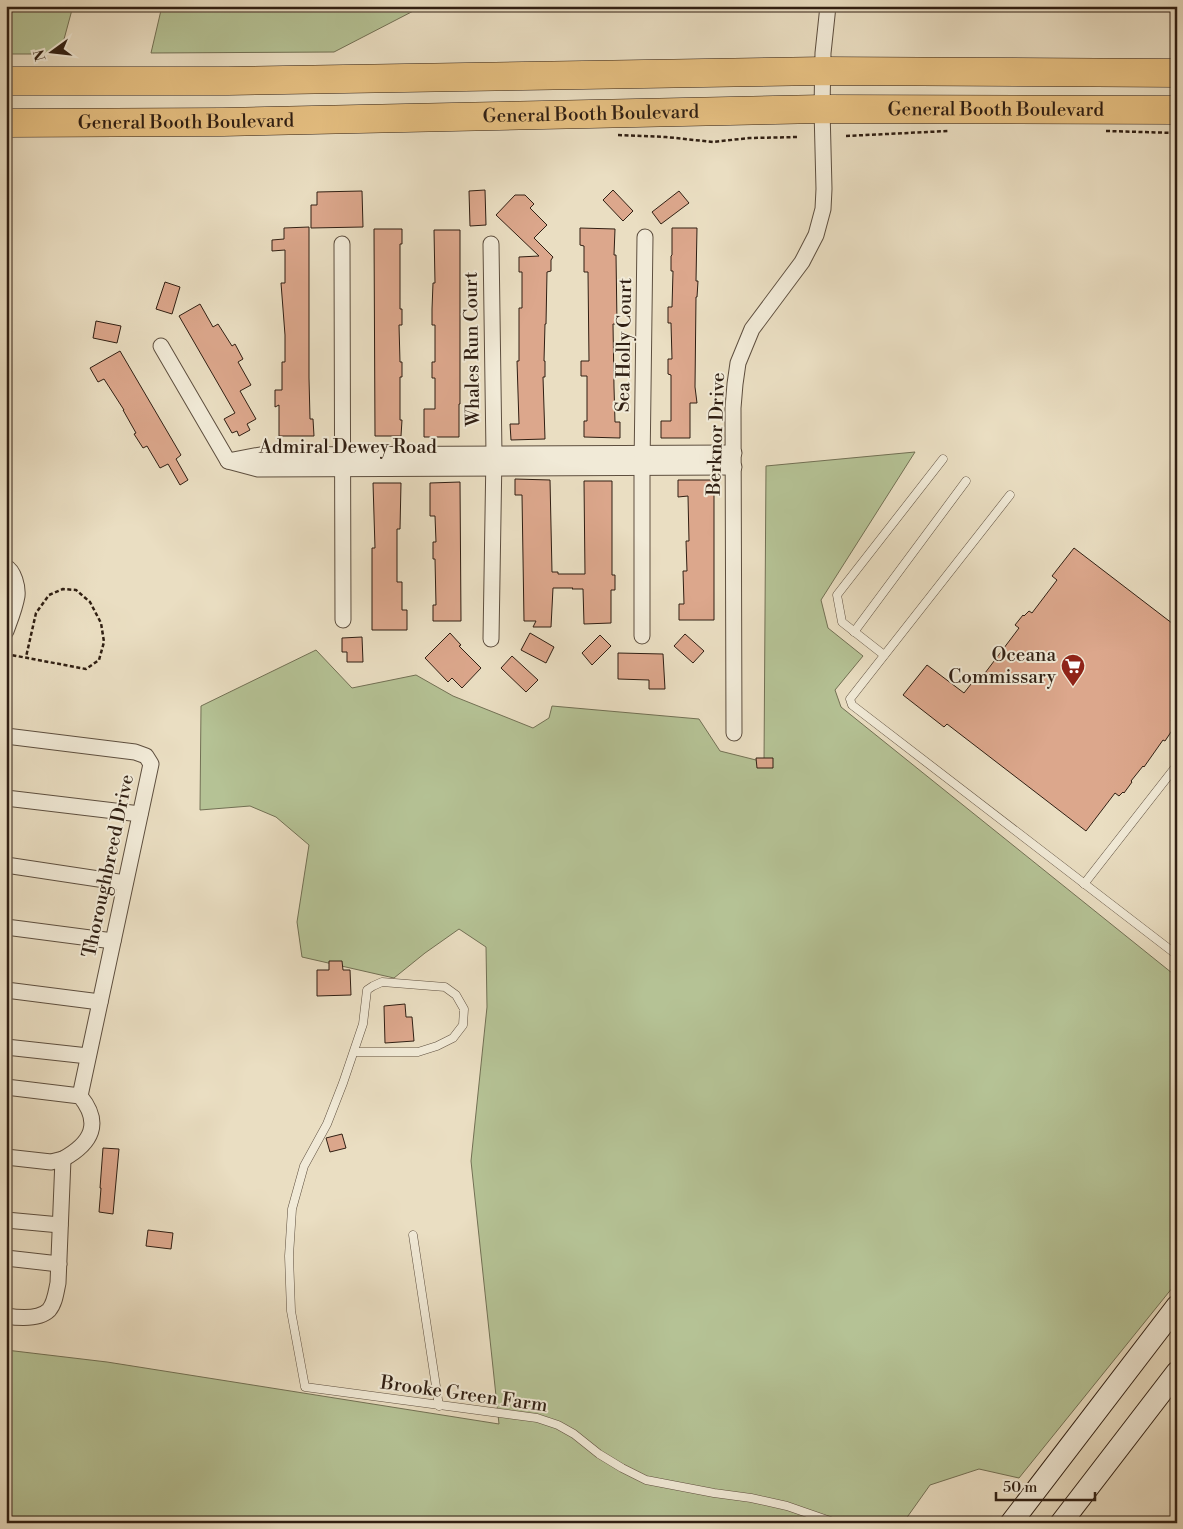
<svg xmlns="http://www.w3.org/2000/svg" width="1183" height="1529" font-family="'Libre Bodoni',serif">
<style>
.green{fill:#b5c295;stroke:#727054}
.building{fill:#dca78c;stroke:#301f13}
.lines{fill:none;stroke-linecap:round;stroke-linejoin:round}
.lane-casing{stroke:#5e4f3f;stroke-width:9}
.street-casing{stroke:#5e4f3f;stroke-width:17}
.secondary-casing{stroke:#301f13;stroke-width:23}
.highway-casing{stroke:#301f13;stroke-width:29}
.path{stroke:#301f13;stroke-width:2.5;stroke-dasharray:4 2.5;stroke-linecap:butt}
.lane{stroke:#f1ead7;stroke-width:8}
.street{stroke:#f1ead7;stroke-width:15}
.secondary{stroke:#f1ead7;stroke-width:21}
.highway{stroke:#e5bf81;stroke-width:28}
.labels{text-anchor:middle;dominant-baseline:central;stroke-width:4;stroke-linejoin:round;paint-order:stroke}
.street-label{font-size:19px;fill:#301f13;stroke:#f1ead7}
.poi-label{font-size:19px;fill:#301f13;stroke:#f1ead7;text-anchor:end}
</style>
<rect width="100%" height="100%" fill="#eadec2"/>
<filter id="stains"><feTurbulence type="fractalNoise" baseFrequency=".004" numOctaves="4"/><feColorMatrix values="0 0 0 0 .2 0 0 0 0 .09 0 0 0 0 .02 0 0 0 .5 -.17"/></filter>
<radialGradient id="worn" r=".72"><stop offset=".6" stop-color="#630" stop-opacity="0"/><stop offset="1" stop-color="#630" stop-opacity=".3"/></radialGradient>
<g class="green">
<path d="M6 6H73L60 54H6Z"/>
<path d="M162 6H423L334 52 151 53Z"/>
<path d="M915 452 821 600 828 628 863 656 835 690 841 707 1177 977V1282L1019 1478 979 1469 930 1485 903 1523H6V1350L107 1362 499 1424 471 1161 487 1007 486 947 459 929 425 953 394 978 302 957 297 922 309 845 276 817 250 806 200 810 201 706 316 650 352 688 416 675 453 696 533 728 549 718 552 706 699 719 720 751 764 762 766 466Z"/>
</g>
<g class="building">
<path d="M485 190 486 225 470 226 469 191Z"/>
<path d="M613 190 633 211 623 221 603 200Z"/>
<path d="M362 191 363 227 311 228V205H317V192Z"/>
<path d="M679 191 689 203 661 224 652 212Z"/>
<path d="M515 195H525L534 204 530 208 547 225 534 238 553 257 551 260V271L547 272 546 324H545L544 361H545V377H543L545 439 511 440 510 424H519L517 361H519V308H522V272H519V257L539 256 496 215Z"/>
<path d="M309 227V378L310 419H313L314 436H279V405L275 407V390H282V362H285V335L281 283H285V250L272 251V240L284 239V228Z"/>
<path d="M580 228 615 229 614 255H616L617 324H613L614 387 615 422H620V438L584 437V421H587V376H581V361H589L588 272H584V246L580 245Z"/>
<path d="M672 228H697L696 281H698L697 297H696L695 387 697 403H690V438H661V421H671V375L668 374V359H672L671 323H668V307H672L673 271H671V256L672 255Z"/>
<path d="M374 229H402V244H400V309H402V325H399L400 362H402V377H400V420H402L401 436H375Z"/>
<path d="M434 230H460V404H459V437H424V409H435V378H432V362H435V325H432V309L433 283H435Z"/>
<path d="M165 282 180 287 172 314 156 309Z"/>
<path d="M200 304 213 327 218 324 232 346 235 344 243 359 238 362 251 385 240 391 256 419 247 424 250 430 239 436 237 431 232 433 224 419 235 413 179 316Z"/>
<path d="M96 321 121 326 117 343 93 338Z"/>
<path d="M120 351 181 455 176 459 188 480 180 485 168 464 160 468 147 446 143 448 134 434 136 433 123 410H124L104 379 98 382 90 368Z"/>
<path d="M515 479 550 480 552 572H558V574H585L584 481H612V575H615V590H611V623L584 624 583 589H572L573 588H553L551 627H533L536 621H524L522 495H515Z"/>
<path d="M678 480H714V620H679V604H684L683 571H687L686 541H689L688 496 678 497Z"/>
<path d="M460 482 461 621H433V605H436L435 559H433V542H436L435 516H430V483Z"/>
<path d="M373 483H401L400 529H397V582H402V610H407V630H372V548H375Z"/>
<path d="M1074 548 1177 627V713L1171 721 1175 724 1172 728 1173 729 1165 741 1163 740 1144 767 1143 766 1131 781 1132 782 1124 793 1123 792 1119 796 1115 793 1086 831 947 724 944 727 903 695 927 665 964 693 975 679 979 681 1019 628 1015 625 1023 615 1024 616 1029 611 1032 613 1057 580 1052 576Z"/>
<path d="M450 633 461 645 459 646 481 668 462 688 452 678 448 682 425 658Z"/>
<path d="M530 633 554 647 546 663 521 650Z"/>
<path d="M685 634 704 651 693 663 674 646Z"/>
<path d="M600 635 611 646 592 665 582 653Z"/>
<path d="M362 637 363 662H347V652H342V638Z"/>
<path d="M618 653 663 654 665 689H649V680L618 679Z"/>
<path d="M512 656 538 680 526 692 501 668Z"/>
<path d="M756 758H773V768H757Z"/>
<path d="M329 961H342L343 970H350L351 995 317 996V970H329Z"/>
<path d="M405 1004 406 1017H412L414 1041 385 1043 384 1006Z"/>
<path d="M342 1134 346 1148 330 1152 326 1138Z"/>
<path d="M103 1148 119 1149 113 1214 99 1212 101 1188H100Z"/>
<path d="M148 1230 173 1233 171 1249 146 1246Z"/>
</g>
<g class="lines">
<defs>
<g id="lane">
<path d="M1010 495 850 699 852 705 1177 955"/>
<path d="M854 632 966 481"/>
<path d="M884 655 842 622 837 595 943 459"/>
<path d="M1084 884 1177 765"/>
<path d="M354 1052H418L437 1046 453 1038 463 1025 464 1009 456 995 445 987 382 982 373 986 367 990 363 1024 343 1083 327 1124 304 1166 292 1209 289 1256 291 1311 305 1387 537 1418 558 1425 574 1434 599 1454 622 1468 646 1480 714 1493 751 1498 787 1506 836 1523"/>
<path d="M413 1235 439 1406"/>
</g>
<g id="street">
<path d="M342 244 343 620"/>
<path d="M491 244 494 454 491 639"/>
<path d="M161 346 228 461"/>
<path d="M233 460 260 455 734 453"/>
<path d="M228 461 258 469 734 467"/>
<path d="M6 567C14 571 18 587 17 596 15 608 10 620 6 631"/>
<path d="M642 636V467L645 237"/>
<path d="M734 733 733 408 735 384 738 363 752 329 802 262 816 235 823 209 824 189 822 109 823 53 828 6"/>
<path d="M6 736 135 752 146 756 151 764 80 1096"/>
<path d="M6 798 140 814"/>
<path d="M6 865 125 883"/>
<path d="M6 927 113 941"/>
<path d="M6 990 100 1002"/>
<path d="M6 1047 88 1056"/>
<path d="M6 1087 80 1096C102 1123 92 1143 63 1159"/>
<path d="M6 1157 51 1162 63 1159 58 1283C56 1292 55 1303 49 1310 39 1320 19 1318 6 1316"/>
<path d="M6 1220 60 1225"/>
<path d="M6 1258 59 1264"/>
</g>
<g id="secondary">
<path d="M1011 1523 1177 1306"/>
<path d="M1061 1523 1177 1372"/>
</g>
<g id="highway">
<path d="M6 81H228L823 71 1177 73"/>
<path id="s1" d="M6 123 223 122 822 109 1177 110"/>
</g>
</defs>
<use href="#lane" class="lane-casing"/>
<use href="#street" class="street-casing"/>
<use href="#secondary" class="secondary-casing"/>
<use href="#highway" class="highway-casing"/>
<g class="path">
<path d="M1106 131 1177 133"/>
<path d="M618 135 666 137 713 142 749 138 799 137"/>
<path d="M846 136 948 131"/>
<path d="M6 654 86 669 99 660 104 642 101 623 90 602 76 590 63 589 49 595 36 613 26 657"/>
</g>
<use href="#lane" class="lane"/>
<use href="#street" class="street"/>
<use href="#secondary" class="secondary"/>
<use href="#highway" class="highway"/>
</g>
<defs>
<symbol id="supermarket-pin" viewBox="-11 -11 22 30"><path d="M0 17L-7.5 6A9.5 9.5 0 1 1 7.5 6Z" fill="#8f2418" stroke="#f1ead7"/><path d="M-6-5.5h2.5l.6 2H6L4.5 2H-2.5L-4.4-4H-6ZM-1.5 3.2a1.3 1.3 0 1 0 .1 0ZM3 3.2a1.3 1.3 0 1 0 .1 0Z" fill="#fff"/></symbol>
</defs>
<g fill-rule="evenodd">
<use href="#supermarket-pin" x="1059" y="652" width="28" height="38"/>
</g>
<g class="labels">
<g class="street-label">
<text stroke="none"><textPath href="#s1" startOffset="990">General Booth Boulevard</textPath></text>
<text stroke="none"><textPath href="#s1" startOffset="585">General Booth Boulevard</textPath></text>
<text stroke="none"><textPath href="#s1" startOffset="180">General Booth Boulevard</textPath></text>
<text transform="translate(624 345) rotate(-89)">Sea Holly Court</text>
<text transform="translate(472 349) rotate(-91)">Whales Run Court</text>
<text transform="translate(716 434) rotate(-88)">Berknor Drive</text>
<text x="348" y="447">Admiral Dewey Road</text>
<text transform="translate(108 866) rotate(-78)">Thoroughbreed Drive</text>
<text transform="translate(464 1394) rotate(8)">Brooke Green Farm</text>
</g>
<g class="poi-label">
<text x="1056" y="655">Oceana<tspan x="1056" dy="22">Commissary</tspan></text>
</g>
</g>
<rect width="1183" height="1529" fill="none" stroke="#eadec2" stroke-width="25"/>
<rect x="8" y="8" width="1168" height="1514" fill="none" stroke="#301f13" stroke-width="2.5"/>
<rect x="12" y="12" width="1158" height="1504" fill="none" stroke="#301f13"/>
<g transform="translate(52 52) rotate(255)" stroke="#f1ead7" stroke-width="4" paint-order="stroke">
<path d="M0-4L9 19L0 12L-9 19Z" fill="#301f13"/>
<text y="-8" font-size="14" font-weight="bold" text-anchor="middle" fill="#301f13">N</text>
</g>
<path d="M996 1492v8h99v-8" fill="none" stroke="#301f13" stroke-width="2.5"/>
<text x="1003" y="1492" font-size="15" fill="#301f13" stroke="#f1ead7" stroke-width="4" paint-order="stroke">50 m</text>
<rect width="100%" height="100%" filter="url(#stains)"/>
<rect width="100%" height="100%" fill="url(#worn)"/>
</svg>
